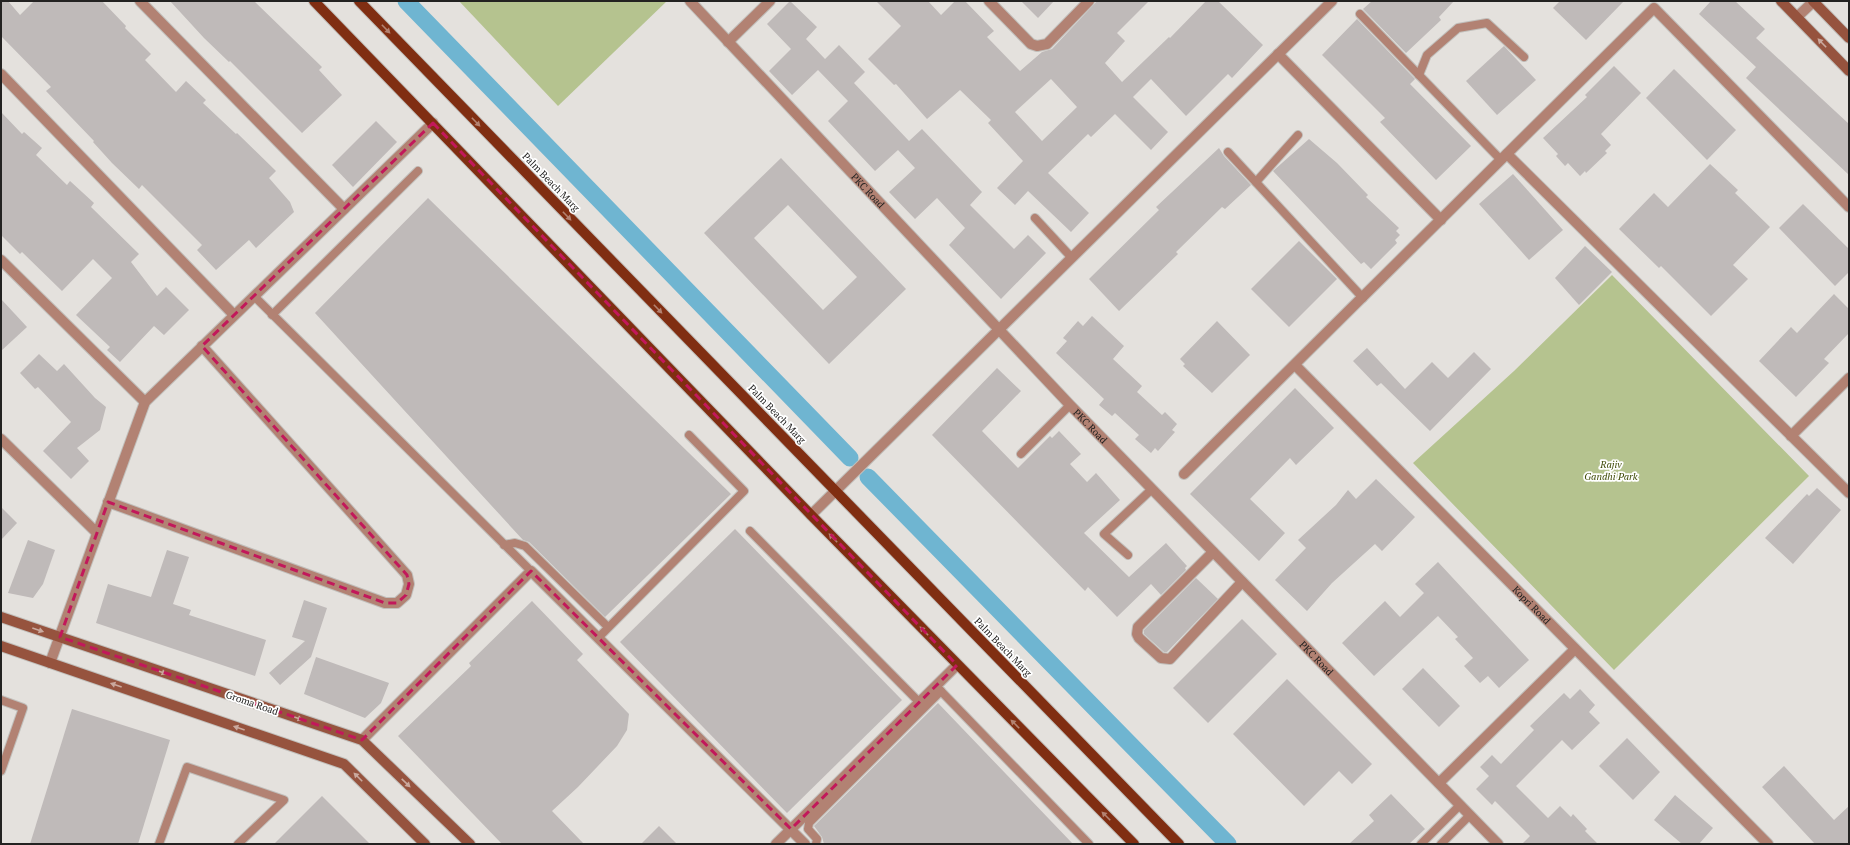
<svg xmlns="http://www.w3.org/2000/svg" width="1850" height="845" font-family="'PT Serif',serif">
<style>
.green{fill:#b5c38f}
.lines{fill:none;stroke-linecap:round;stroke-linejoin:round}
.canal{stroke:#6fb5d1;stroke-width:17}
.building{fill:#bfbab9;fill-rule:evenodd}
.service-casing{stroke:#c1bfbb;stroke-width:10}
.minor-casing{stroke:#c1bfbb;stroke-width:12}
.secondary-casing{stroke:#c1bfbb;stroke-width:12}
.primary-casing{stroke:#c1bfbb;stroke-width:12}
.service{stroke:#b28273;stroke-width:8}
.minor{stroke:#b28273;stroke-width:10}
.secondary{stroke:#96533e;stroke-width:10}
.primary{stroke:#802e12;stroke-width:10}
.oneway{fill:#b38271}
.oneway2{fill:#caa99e}
.marked{fill:none;stroke:#c2185b;stroke-width:3;stroke-dasharray:8 5;stroke-linejoin:round}
.labels{text-anchor:middle;dominant-baseline:central;stroke-width:3.5;stroke-linejoin:round;paint-order:stroke}
.street-label{font-size:10px;fill:#232221;stroke:#fff}
.park-label{font-size:10px;font-style:italic;fill:#404d08;stroke:#fff}
</style>
<rect width="100%" height="100%" fill="#e4e1dd"/>
<g class="green">
<path d="M459 1H667L558 106Z"/>
<path d="M1612 275 1809 476 1614 670 1413 463 1514 371Z"/>
</g>
<g class="lines">
<g class="canal">
<path d="M406 1 850 458"/>
<path d="M868 477 1228 844"/>
</g>
</g>
<g class="building">
<path d="M1 1H8L20 15 34 1H102L126 26 125 28 151 54 145 60 176 92 186 81 206 100 203 103 236 134 237 133 276 171 269 178 290 202 294 212 256 248 249 240 216 270 197 250 202 245 142 185 139 189 112 163 93 142 94 141 46 91 51 87 1 36Z"/>
<path d="M170 1H254L322 67 319 70 342 95 302 133 230 61 229 62 204 38Z"/>
<path d="M790 1 817 27 806 39 825 59 839 45 865 72 854 83 909 141 922 129 982 192 970 205 1014 249 1028 235 1046 253 1001 299 949 245 965 228 937 198 915 219 889 192 915 168 898 150 875 171 828 121 848 101 818 70 792 95 769 71 791 49 767 24Z"/>
<path d="M876 1H928L941 15 955 1H965L994 31 987 37 1020 71 1042 52 1052 49 1097 1H1149L1117 33 1125 41 1105 63 1122 82 1169 37 1170 38 1206 1H1218L1263 45 1232 78 1228 74 1186 116 1151 79 1133 97 1168 132 1151 150 1115 114 1091 137 1088 134 1048 173 1089 213 1071 232 1028 191 1015 205 997 188 1023 161 988 123 991 120 960 90 927 119 896 84 894 85 868 59 901 26ZM1051 79 1077 107 1042 141 1015 112Z"/>
<path d="M1021 1H1054L1038 18Z"/>
<path d="M1372 1H1454L1439 17 1441 20 1406 53 1363 9Z"/>
<path d="M1560 1H1624L1586 40 1553 8Z"/>
<path d="M1711 1H1735L1765 29 1756 38 1849 124V175L1746 78 1756 67 1699 14Z"/>
<path d="M1357 19 1415 79 1410 84 1471 146 1436 180 1380 122 1385 118 1322 55Z"/>
<path d="M1504 46 1536 80 1497 115 1466 81Z"/>
<path d="M1614 66 1641 93 1601 134 1611 145 1605 151 1607 153 1586 173 1585 171 1580 176 1568 163 1565 166 1556 156 1558 154 1543 138 1587 97 1585 95Z"/>
<path d="M1674 69 1736 130 1707 160 1646 98Z"/>
<path d="M1 112 22 134 24 132 42 148 36 155 67 185 70 181 94 203 91 207 139 254 131 262 157 296 166 287 189 310 164 335 154 326 120 362 107 350 110 347 76 315 112 278 93 259 62 291 22 252 20 254 1 235Z"/>
<path d="M376 121 397 142 353 187 332 165Z"/>
<path d="M1309 139 1337 163 1368 195 1366 197 1399 228 1396 231 1400 235 1395 240 1397 243 1371 269 1364 262 1361 264 1273 171Z"/>
<path d="M1219 148 1224 156 1251 185 1225 209 1222 207 1176 252 1178 254 1119 311 1089 279 1159 210 1156 207Z"/>
<path d="M781 158 906 289 829 364 704 233ZM788 205 857 277 823 310 754 238Z"/>
<path d="M1710 164 1738 190 1735 193 1770 227 1733 265 1748 279 1711 316 1661 266 1659 268 1619 229 1654 193 1668 207Z"/>
<path d="M1513 174 1563 230 1529 260 1479 204Z"/>
<path d="M428 198 731 494 605 617 529 542 523 540 315 313Z"/>
<path d="M1803 204 1849 249V272L1835 286 1779 228Z"/>
<path d="M1299 241 1337 279 1289 327 1251 289Z"/>
<path d="M1585 246 1612 272 1579 305 1555 278Z"/>
<path d="M1834 294 1849 309V333L1824 359 1829 363 1796 397 1759 361 1791 327 1797 333Z"/>
<path d="M1 299 27 327 1 351Z"/>
<path d="M1092 316 1124 346 1113 359 1142 386 1137 392 1162 415 1165 412 1177 424 1172 430 1175 432 1158 451 1155 448 1151 453 1135 439 1139 435 1115 413 1112 416 1099 405 1104 399 1056 353 1067 341 1063 338 1078 321 1083 326Z"/>
<path d="M1217 321 1250 355 1212 393 1183 366 1185 364 1180 359Z"/>
<path d="M1367 348 1405 389 1432 362 1448 378 1474 352 1491 369 1430 431 1381 383 1377 386 1353 361Z"/>
<path d="M39 354 57 371 64 364 95 398 106 407 100 430 77 448 89 461 71 479 43 451 71 422 38 387 35 389 20 373Z"/>
<path d="M997 368 1021 391 982 431 1018 468 1050 436 1052 438 1059 431 1081 454 1070 464 1087 482 1096 473 1120 500 1084 533 1129 577 1166 543 1187 566 1185 568 1186 570 1161 595 1151 584 1117 617 1088 587 1085 591 932 435Z"/>
<path d="M1295 388 1334 428 1296 465 1290 458 1250 499 1285 533 1259 561 1190 494Z"/>
<path d="M1376 479 1415 517 1382 551 1375 544 1332 583 1307 611 1275 580 1306 548 1298 540 1336 505 1348 490 1356 499Z"/>
<path d="M1817 488 1841 510 1793 564 1765 538 1807 494 1809 496Z"/>
<path d="M1 507 17 523 1 540Z"/>
<path d="M735 529 902 700 787 813 620 642Z"/>
<path d="M28 540 55 550 43 584 33 598 8 593Z"/>
<path d="M167 550 189 557 173 604 191 610 189 615 266 640 255 676 96 623 108 584 151 597Z"/>
<path d="M1438 562 1529 660 1499 688 1488 676 1480 683 1464 666 1473 658 1455 639 1458 637 1438 616 1374 676 1342 643 1385 601 1400 617 1424 593 1415 584Z"/>
<path d="M1196 578 1218 599 1167 652H1164L1144 634V630Z"/>
<path d="M304 600 327 608 311 657 280 685 269 673 305 641 292 637Z"/>
<path d="M532 601 583 654 577 660 629 714 627 730 617 746 578 787 552 811 584 844H502L398 736 471 666 469 663Z"/>
<path d="M1242 619 1277 654 1208 723 1173 688Z"/>
<path d="M316 657 389 683 381 703 365 718 304 694Z"/>
<path d="M1423 668 1460 706 1439 727 1402 689Z"/>
<path d="M1287 679 1372 764 1352 784 1339 771 1304 806 1233 734Z"/>
<path d="M1580 689 1595 705 1589 712 1600 723 1572 750 1562 740 1516 786 1548 818 1560 806 1571 817 1573 814 1587 829 1585 831 1598 844H1522L1530 836 1495 801 1492 805 1476 789 1489 776 1480 767 1492 755 1501 764 1534 730 1530 726 1564 693 1570 699Z"/>
<path d="M938 703 1073 844H824L822 837 814 826Z"/>
<path d="M72 709 170 740 138 844H30Z"/>
<path d="M1627 738 1660 772 1633 800 1599 766Z"/>
<path d="M1784 766 1834 820 1849 806V844H1815L1762 787Z"/>
<path d="M1391 794 1425 829 1409 844H1349L1374 821 1369 815Z"/>
<path d="M1675 795 1713 828 1699 844H1682L1654 820Z"/>
<path d="M322 796 370 844H274Z"/>
<path d="M659 826 677 844H641Z"/>
</g>
<g class="lines">
<defs>
<g id="service">
<path d="M1360 14 1501 160"/>
<path d="M1419 75 1427 55 1458 28 1487 23 1524 57"/>
<path d="M1228 152 1363 298"/>
<path d="M1256 182 1298 135"/>
<path d="M1035 218 1072 258"/>
<path d="M254 296 531 571"/>
<path d="M272 315 418 171"/>
<path d="M1021 454 1070 405"/>
<path d="M750 531 920 703"/>
<path d="M504 545 515 543 525 546 608 627"/>
<path d="M1128 555 1104 534 1152 489"/>
<path d="M598 638 744 491 689 435"/>
<path d="M936 686 1089 844"/>
<path d="M1 700 23 708 1 771"/>
<path d="M159 844 187 767 284 800 238 844"/>
<path d="M816 844 817 839 808 829 809 823 941 691"/>
<path d="M1421 844 1460 805"/>
<path d="M1441 844 1470 815"/>
</g>
<g id="minor">
<path d="M140 1 344 209"/>
<path id="s1" d="M690 1 1070 405 1498 844"/>
<path d="M989 1 1031 44 1037 46 1047 44 1089 1"/>
<path d="M1797 17 1814 1"/>
<path d="M728 42 770 1"/>
<path d="M1278 54 1441 220"/>
<path d="M1 74 234 315"/>
<path d="M1507 154 1849 493"/>
<path d="M1 260 145 402"/>
<path id="s2" d="M1295 365 1768 844"/>
<path d="M1791 436 1849 378"/>
<path d="M1 439 97 533"/>
<path d="M1184 474 1654 8 1849 207"/>
<path d="M108 502 385 603H397L406 595 409 584 407 575 202 346"/>
<path d="M811 515 1332 1"/>
<path d="M1213 552 1138 627 1137 634 1139 638 1161 658 1170 659 1242 582"/>
<path d="M50 663 145 402 433 123"/>
<path d="M362 740 531 571 805 844"/>
<path d="M1439 783 1575 649"/>
<path d="M776 844 957 665"/>
</g>
<g id="secondary">
<path d="M1781 1 1849 71"/>
<path d="M1813 1 1849 38"/>
<path d="M1 617 362 740 470 844"/>
<path d="M1 646 344 764 425 844"/>
</g>
<g id="primary">
<path d="M314 1 811 515 1134 844"/>
<path d="M359 1 1179 844"/>
</g>
</defs>
<use href="#service" class="service-casing"/>
<use href="#minor" class="minor-casing"/>
<use href="#secondary" class="secondary-casing"/>
<use href="#primary" class="primary-casing"/>
<use href="#service" class="service"/>
<use href="#minor" class="minor"/>
<use href="#secondary" class="secondary"/>
<use href="#primary" class="primary"/>
</g>
<defs><path id="oneway-solid" d="M-6-.8H1V-3.2L6.5 0L1 3.2V.8H-6Z"/></defs>
<g class="oneway">
<use href="#oneway-solid" transform="translate(386 29) rotate(46)"/>
<use href="#oneway-solid" transform="translate(476 122) rotate(46)"/>
<use href="#oneway-solid" transform="translate(567 216) rotate(46)"/>
<use href="#oneway-solid" transform="translate(658 309) rotate(46)"/>
<use href="#oneway-solid" transform="translate(833 538) rotate(-134)"/>
<use href="#oneway-solid" transform="translate(924 631) rotate(-134)"/>
<use href="#oneway-solid" transform="translate(1015 724) rotate(-135)"/>
<use href="#oneway-solid" transform="translate(1106 816) rotate(-135)"/>
</g>
<g class="oneway2">
<use href="#oneway-solid" transform="translate(1822 43) rotate(-134)"/>
<use href="#oneway-solid" transform="translate(38 630) rotate(19)"/>
<use href="#oneway-solid" transform="translate(161 672) rotate(19)"/>
<use href="#oneway-solid" transform="translate(116 685) rotate(-161)"/>
<use href="#oneway-solid" transform="translate(297 718) rotate(19)"/>
<use href="#oneway-solid" transform="translate(239 728) rotate(-161)"/>
<use href="#oneway-solid" transform="translate(358 777) rotate(-135)"/>
<use href="#oneway-solid" transform="translate(406 783) rotate(44)"/>
</g>
<path class="marked" d="M433 123 957 665 791 829 531 571 362 740 60 637 108 502 385 603H397L406 595 409 584 407 575 202 346Z"/>
<g class="labels">
<g class="street-label">
<text transform="translate(551 182) rotate(46)">Palm Beach Marg</text>
<text stroke="none"><textPath href="#s1" startOffset="260">PKC Road</textPath></text>
<text transform="translate(777 414) rotate(46)">Palm Beach Marg</text>
<text stroke="none"><textPath href="#s1" startOffset="584">PKC Road</textPath></text>
<text stroke="none"><textPath href="#s2" startOffset="337">Kopri Road</textPath></text>
<text transform="translate(1003 647) rotate(46)">Palm Beach Marg</text>
<text stroke="none"><textPath href="#s1" startOffset="908">PKC Road</textPath></text>
<text transform="translate(252 703) rotate(19)">Groma Road</text>
</g>
<g class="park-label">
<text x="1611" y="464">Rajiv<tspan x="1611" dy="12">Gandhi Park</tspan></text>
</g>
</g>
<rect width="1850" height="845" fill="none" stroke="#232221" stroke-width="4"/>
</svg>
